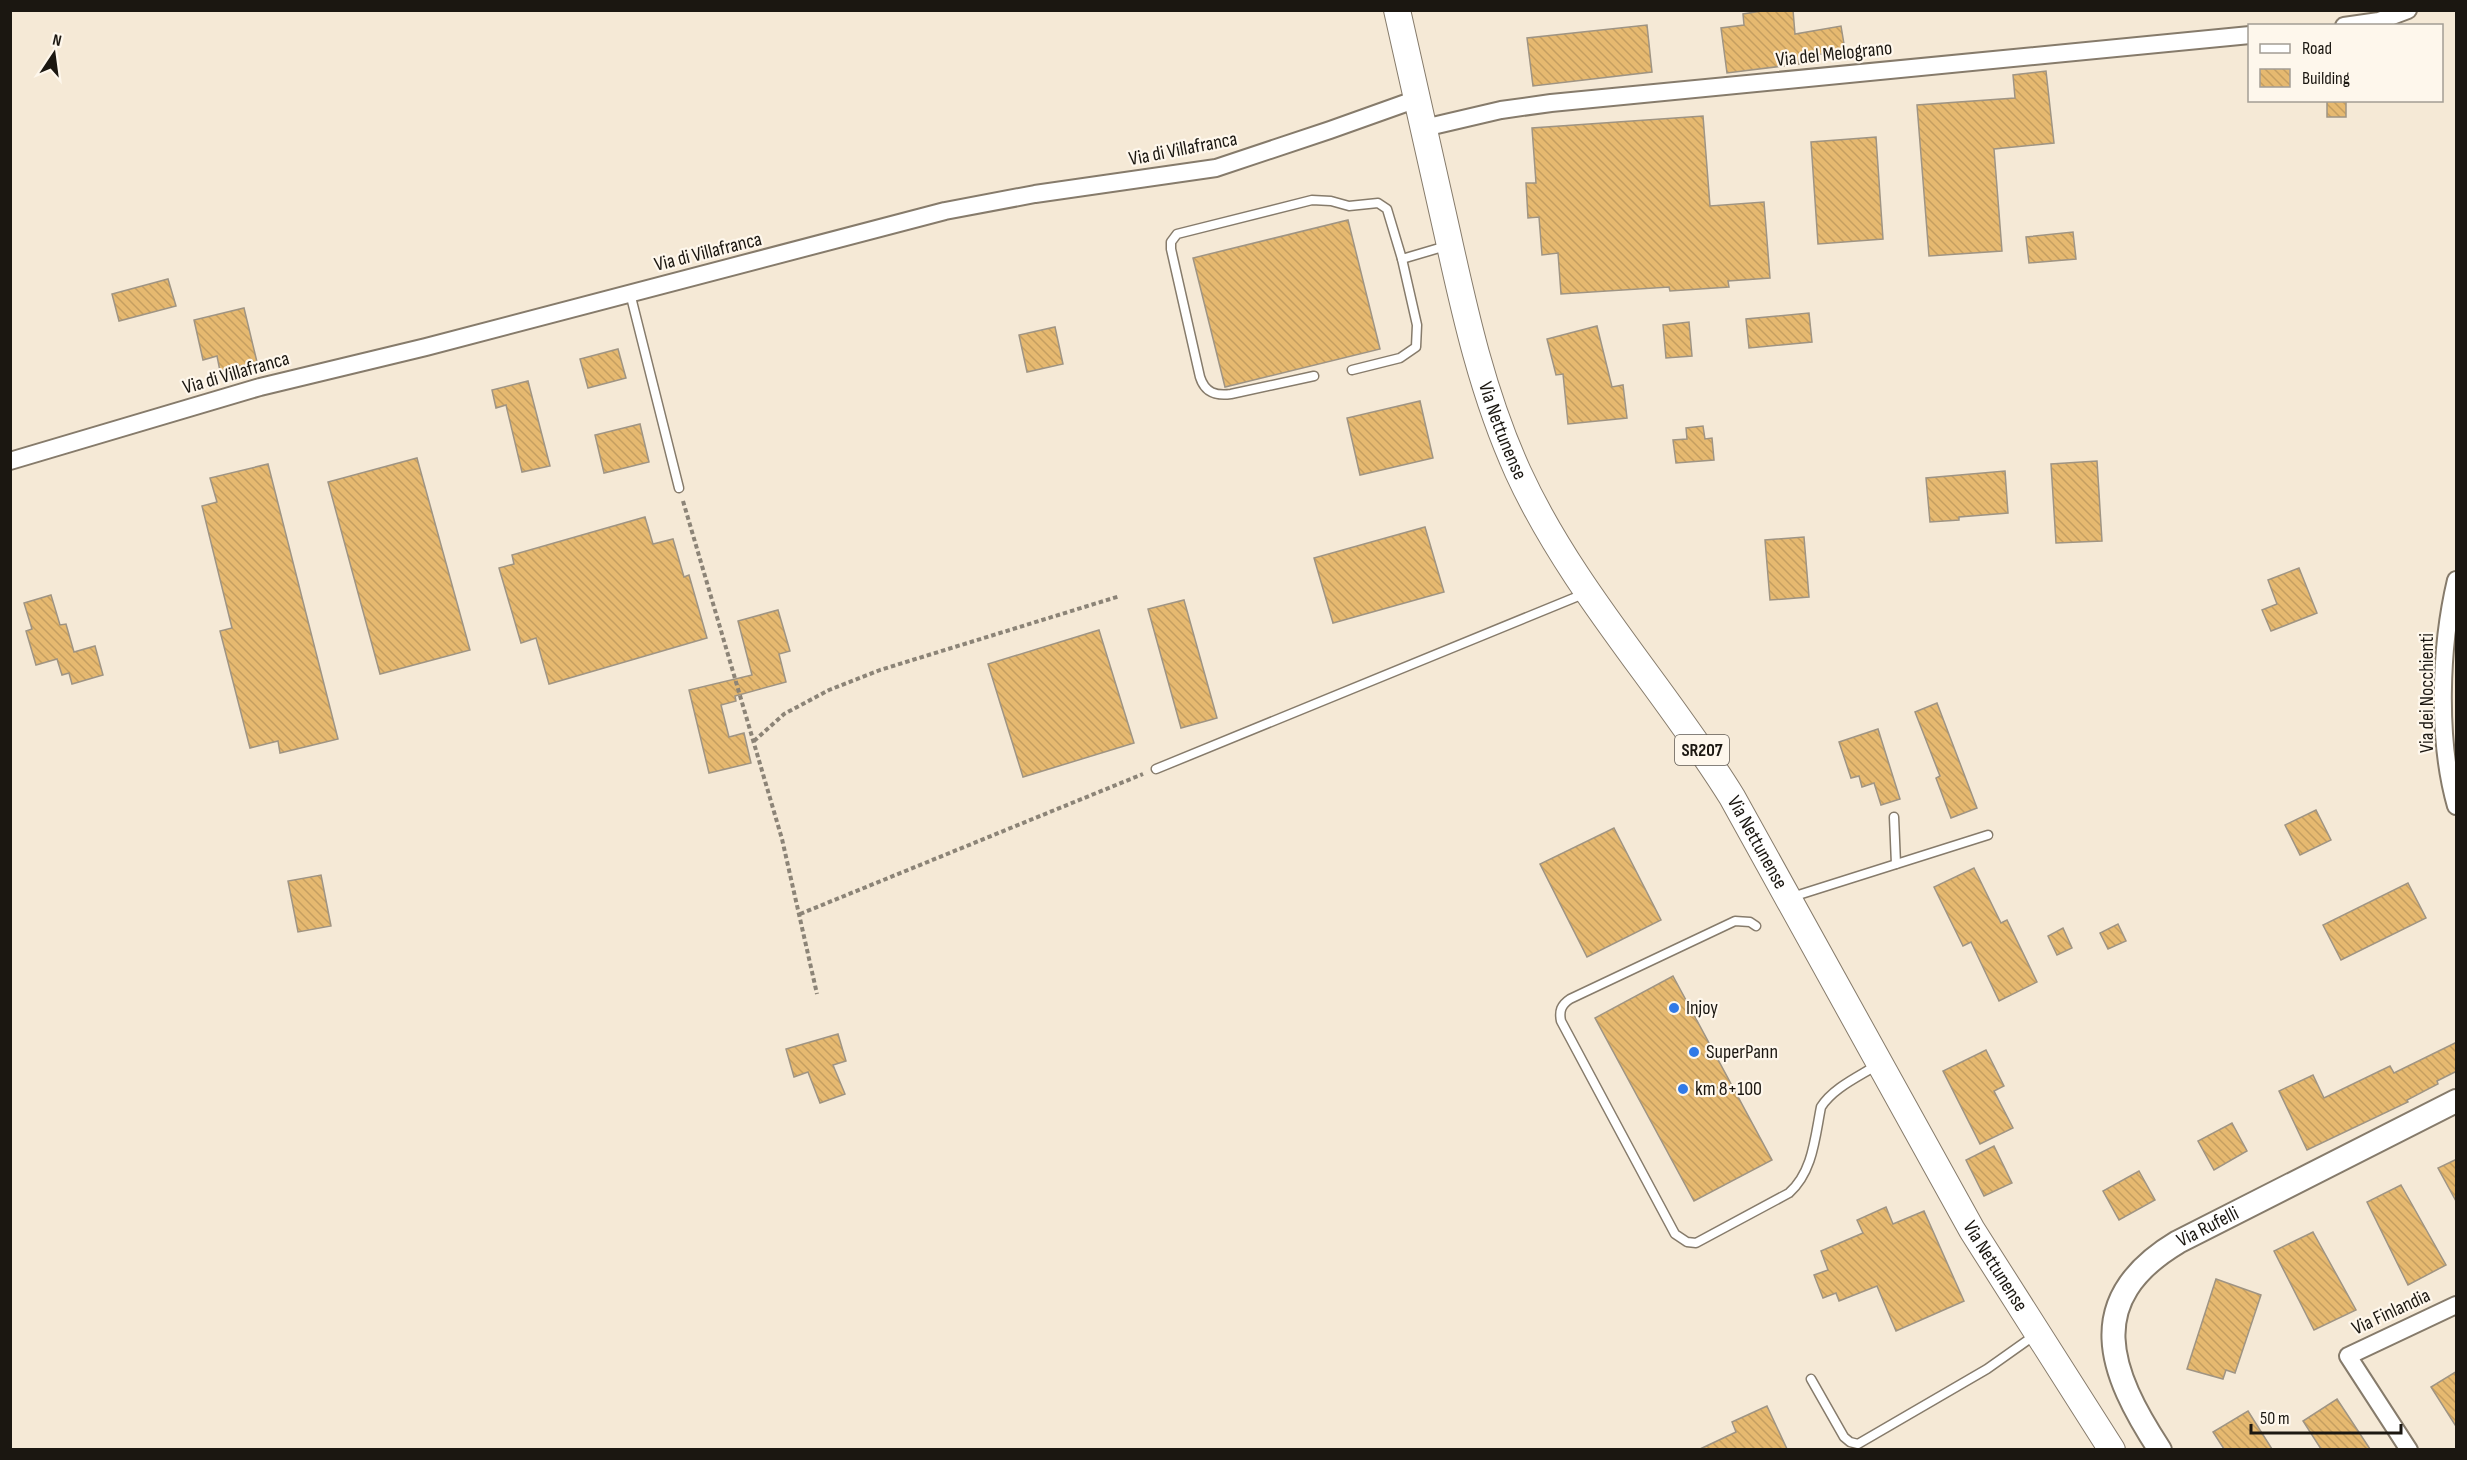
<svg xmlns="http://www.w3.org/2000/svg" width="2467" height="1460" font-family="'Sofia Sans Condensed',sans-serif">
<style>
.building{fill:url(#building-back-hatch);stroke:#9f9483;stroke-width:1.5}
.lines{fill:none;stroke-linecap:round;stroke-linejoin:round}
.lane-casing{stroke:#867b6b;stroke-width:11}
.street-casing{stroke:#867b6b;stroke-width:20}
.secondary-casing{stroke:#867b6b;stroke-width:26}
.primary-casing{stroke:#867b6b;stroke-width:28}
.path{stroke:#8c8477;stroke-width:4;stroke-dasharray:4.5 3;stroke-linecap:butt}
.lane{stroke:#fff;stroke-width:8}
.street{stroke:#fff;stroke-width:16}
.secondary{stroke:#fff;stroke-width:22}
.primary{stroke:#fff;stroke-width:26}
.poi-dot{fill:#317ae7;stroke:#fef7ec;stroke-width:2}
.labels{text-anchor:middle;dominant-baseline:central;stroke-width:4.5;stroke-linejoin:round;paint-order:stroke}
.shield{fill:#fef7ec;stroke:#5f5a53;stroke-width:1.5}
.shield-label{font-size:18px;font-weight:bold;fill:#1b1711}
.street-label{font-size:20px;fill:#1b1711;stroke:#fef7ec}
.poi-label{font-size:20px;fill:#1b1711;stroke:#fef7ec;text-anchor:start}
</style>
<defs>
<pattern id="building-back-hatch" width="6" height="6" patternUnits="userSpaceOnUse" patternTransform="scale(1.5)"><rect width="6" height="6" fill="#e6b970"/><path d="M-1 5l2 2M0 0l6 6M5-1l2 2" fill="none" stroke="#c59e60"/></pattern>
</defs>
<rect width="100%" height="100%" fill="#f5e9d6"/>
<g class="building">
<path d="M1768 10H1793L1795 34 1841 26 1845 50 1799 58V64L1727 73 1721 28 1744 25 1743 14Z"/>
<path d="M1647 25 1652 72 1533 86 1527 38Z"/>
<path d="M2046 71 2054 143 1994 149 2002 251 1929 256 1917 105 2015 98 2013 75Z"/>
<rect x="2327" y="100" width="19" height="17"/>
<path d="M1703 116 1710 206 1764 202 1770 278 1728 281 1729 287 1670 291 1669 287 1561 294 1558 253 1542 255 1539 217 1528 218 1526 183H1536L1532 128Z"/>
<path d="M1876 137 1883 239 1818 244 1811 142Z"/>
<path d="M1348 220 1380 349 1225 387 1193 258Z"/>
<path d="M2073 232 2076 259 2029 263 2026 237Z"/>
<path d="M168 279 176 306 119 321 112 294Z"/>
<path d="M244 308 257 362 220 371 217 356 203 360 194 320Z"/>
<path d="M1809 313 1812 342 1749 348 1746 319Z"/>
<path d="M1689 322 1692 356 1666 358 1663 325Z"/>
<path d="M1597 326 1612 387 1623 385 1627 418 1568 424 1563 374 1556 375 1547 339Z"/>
<path d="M1055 327 1063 364 1027 372 1019 335Z"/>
<path d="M618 349 626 378 588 388 580 359Z"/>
<path d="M528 381 550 466 522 472 506 405 496 408 492 390Z"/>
<path d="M1420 401 1433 458 1360 475 1347 418Z"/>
<path d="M640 424 649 462 604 473 595 435Z"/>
<path d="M1703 426 1705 439 1712 438 1714 460 1676 463 1673 440 1687 439 1686 428Z"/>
<path d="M417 458 470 650 380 674 328 482Z"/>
<path d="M2097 461 2102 541 2056 543 2051 464Z"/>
<path d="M268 464 338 739 280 753 278 741 250 748 220 631 232 628 202 506 217 502 210 478Z"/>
<path d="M2005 471 2008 513 1959 517V520L1930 522 1926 478Z"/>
<path d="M645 517 653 544 673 539 684 577 689 575 707 638 549 684 536 638 521 643 499 568 514 564 512 555Z"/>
<path d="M1425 527 1444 592 1333 623 1314 558Z"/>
<path d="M1804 537 1809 597 1770 600 1765 540Z"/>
<path d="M2299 568 2317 613 2271 631 2262 610 2277 604 2268 580Z"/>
<path d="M51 595 60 625 66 624 74 652 95 646 103 675 72 684 69 673 62 675 57 659 36 665 26 631 32 629 24 603Z"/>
<path d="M1184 600 1217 718 1181 728 1148 609Z"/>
<path d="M778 610 790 651 779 654 786 682 735 696 736 701 721 705 729 737 744 733 751 763 709 773 689 690 752 675 738 621Z"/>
<path d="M1099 630 1134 743 1023 777 988 664Z"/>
<path d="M1937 703 1977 808 1951 818 1936 778 1940 776 1915 712Z"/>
<path d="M1878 729 1900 799 1881 805 1874 783 1862 787 1859 776 1851 778 1839 742Z"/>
<path d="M2316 810 2331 840 2300 855 2285 825Z"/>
<path d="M1614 828 1661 920 1587 957 1540 864Z"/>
<path d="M1974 868 2001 923 2007 920 2037 982 1999 1001 1971 942 1963 946 1934 887Z"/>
<path d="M321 875 331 926 298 932 288 881Z"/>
<path d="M2408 883 2426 918 2341 960 2323 925Z"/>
<path d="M2118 924 2126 941 2108 949 2100 933Z"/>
<path d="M2063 928 2072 948 2057 955 2048 936Z"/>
<path d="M1673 976 1772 1160 1694 1201 1595 1018Z"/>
<path d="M838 1034 846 1061 833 1065 845 1094 820 1103 808 1072 794 1077 786 1049Z"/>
<path d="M2457 1042V1071L2437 1081 2438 1084 2407 1100 2408 1102 2307 1150 2279 1091 2313 1075 2324 1098 2390 1066 2394 1073Z"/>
<path d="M1986 1050 2004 1086 1994 1091 2013 1128 1980 1144 1943 1071Z"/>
<path d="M2232 1123 2247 1151 2214 1170 2198 1141Z"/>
<path d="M1994 1146 2012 1183 1984 1196 1966 1160Z"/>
<path d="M2457 1159V1203L2438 1168Z"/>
<path d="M2139 1171 2155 1200 2119 1220 2103 1191Z"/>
<path d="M2401 1185 2446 1265 2408 1285 2367 1202Z"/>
<path d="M1886 1207 1893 1224 1924 1211 1964 1301 1896 1331 1877 1286 1839 1301 1836 1293 1823 1298 1814 1275 1828 1270 1821 1251 1863 1233 1857 1220Z"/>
<path d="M2313 1232 2356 1310 2314 1330 2274 1251Z"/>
<path d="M2216 1279 2261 1295 2235 1373 2226 1370 2223 1379 2187 1369Z"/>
<path d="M2457 1371V1428L2431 1387Z"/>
<path d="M2337 1399 2370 1449H2321L2303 1421Z"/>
<path d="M1767 1406 1787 1449H1700L1736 1432 1732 1422Z"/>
<path d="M2248 1411 2272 1449H2224L2213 1432Z"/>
</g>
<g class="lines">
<defs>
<g id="lane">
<path d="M630 293 679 488"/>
<path d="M1352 370 1400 358 1416 347 1417 325 1402 259"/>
<path d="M1314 376 1231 394C1216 396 1205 393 1200 377L1171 249V242L1177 234 1312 200 1331 201 1349 206 1378 203 1387 209 1402 259 1446 246"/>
<path d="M1156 769 1586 593"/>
<path d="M1894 817 1896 864"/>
<path d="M1792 897 1988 835"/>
<path d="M1756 926 1750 922 1735 921 1570 999C1561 1005 1559 1011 1561 1021L1675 1234 1687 1242 1696 1243 1789 1193C1813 1172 1815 1137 1821 1107 1833 1088 1858 1077 1877 1065"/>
<path d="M1811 1379 1844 1437 1850 1442 1858 1444 1987 1369 2035 1335"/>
</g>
<g id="street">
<path d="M2344 26 2379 21 2408 10"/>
<path d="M1424 128 1501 110 1551 103 2250 35"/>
<path d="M10 461 260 387 426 347 945 211 1035 194 1216 168 1330 130 1417 99"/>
<path d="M2456 580C2440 647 2437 740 2456 806"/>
<path d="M2409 1450 2348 1356 2456 1305"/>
</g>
<g id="secondary">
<path id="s1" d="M2160 1450C2109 1372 2081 1300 2178 1242L2456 1101"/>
</g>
<g id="primary">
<path id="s2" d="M1397 10C1414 84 1430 158 1447 232 1465 314 1483 395 1518 472 1572 590 1664 687 1732 797L1972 1230 2112 1450"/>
</g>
</defs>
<use href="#lane" class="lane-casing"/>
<use href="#street" class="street-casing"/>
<use href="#secondary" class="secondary-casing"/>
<use href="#primary" class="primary-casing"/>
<g class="path">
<path d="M683 501 782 839 817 994"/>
<path d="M754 741 784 714 829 690 880 670 1120 596"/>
<path d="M800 914 1143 774"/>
</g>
<use href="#lane" class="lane"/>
<use href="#street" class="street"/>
<use href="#secondary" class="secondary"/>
<use href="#primary" class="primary"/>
</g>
<g class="poi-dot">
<circle cx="1674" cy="1008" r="6"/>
<circle cx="1694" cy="1052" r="6"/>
<circle cx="1683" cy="1089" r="6"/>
</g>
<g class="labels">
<rect class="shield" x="1675" y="735" width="54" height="30" rx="4.5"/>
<g class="shield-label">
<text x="1702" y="750">SR207</text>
</g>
<g class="street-label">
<text transform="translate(1834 54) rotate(-6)">Via del Melograno</text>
<text transform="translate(1183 149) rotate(-11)">Via di Villafranca</text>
<text transform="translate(708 252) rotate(-14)">Via di Villafranca</text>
<text transform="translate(236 373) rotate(-16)">Via di Villafranca</text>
<text stroke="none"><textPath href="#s2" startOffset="434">Via Nettunense</textPath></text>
<text transform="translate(2427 693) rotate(-90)">Via dei Nocchienti</text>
<text stroke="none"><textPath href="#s2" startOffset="920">Via Nettunense</textPath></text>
<text stroke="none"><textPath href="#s1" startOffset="278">Via Rufelli</textPath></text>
<text stroke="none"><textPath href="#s2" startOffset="1406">Via Nettunense</textPath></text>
<text transform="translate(2391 1312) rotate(-25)">Via Finlandia</text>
</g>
<g class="poi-label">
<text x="1686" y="1008">Injoy</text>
<text x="1706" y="1052">SuperPann</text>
<text x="1695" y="1089">km 8+100</text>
</g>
</g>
<rect width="2467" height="1460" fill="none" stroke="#1b1711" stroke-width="24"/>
<rect x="2248" y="24" width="195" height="78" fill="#fef7ec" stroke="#a39d94" stroke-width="1.5"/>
<rect x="2260" y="44" width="30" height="9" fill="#ffffff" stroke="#a39d94" stroke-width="1.5"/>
<text x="2302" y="54" font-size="18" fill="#1b1711">Road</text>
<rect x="2260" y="69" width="30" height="18" fill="url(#building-back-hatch)" stroke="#a39d94" stroke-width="1.5"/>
<text x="2302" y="84" font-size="18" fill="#1b1711">Building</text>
<g transform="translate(54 54) rotate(13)" stroke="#fef7ec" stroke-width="4.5" paint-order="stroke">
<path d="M0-4.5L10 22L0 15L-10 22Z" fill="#1b1711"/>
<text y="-9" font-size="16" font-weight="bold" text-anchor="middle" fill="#1b1711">N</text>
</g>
<path d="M2251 1424v9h150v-9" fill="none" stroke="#1b1711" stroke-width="3"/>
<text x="2260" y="1424" font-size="18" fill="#1b1711" stroke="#fef7ec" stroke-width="4.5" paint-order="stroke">50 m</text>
</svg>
